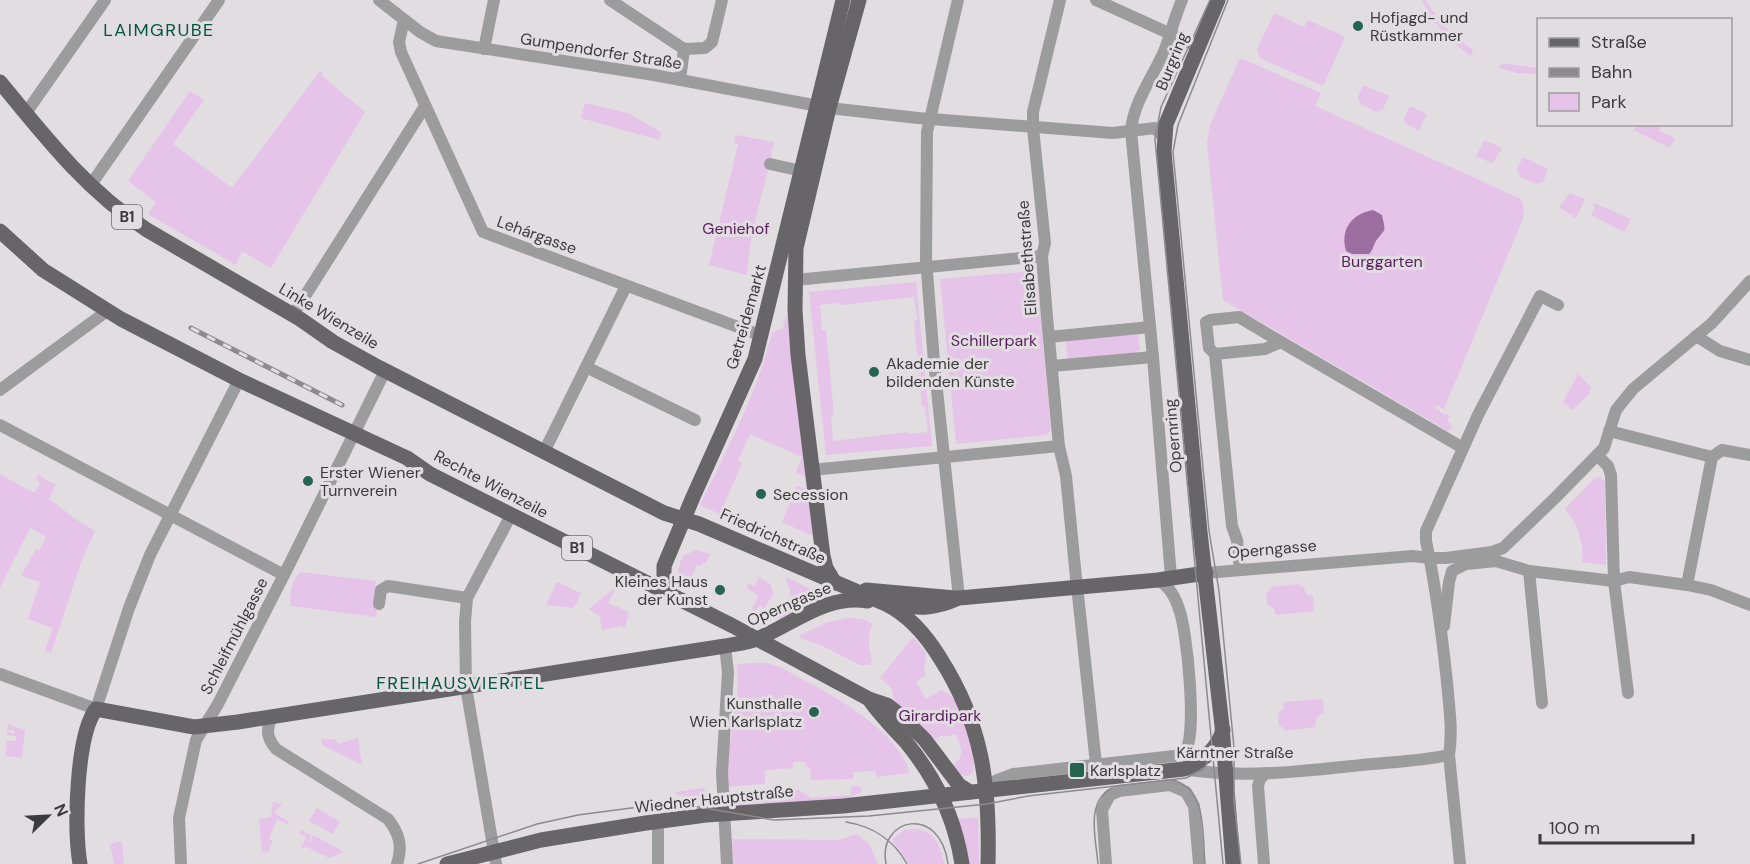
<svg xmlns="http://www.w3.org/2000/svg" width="1750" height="864" font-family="'DM Sans',sans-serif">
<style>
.green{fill:#e6c3e9;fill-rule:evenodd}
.water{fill:#9d6ea0}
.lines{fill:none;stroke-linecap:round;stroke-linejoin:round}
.minor{stroke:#9d9c9d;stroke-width:12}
.major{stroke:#676567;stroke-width:15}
.tram{stroke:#8d8a8d;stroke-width:1.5}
.rail-casing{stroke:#8d8a8d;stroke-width:5}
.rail{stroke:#e1dde1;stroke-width:3;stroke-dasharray:9;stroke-linecap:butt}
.poi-dot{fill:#276450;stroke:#e1dde1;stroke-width:2}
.labels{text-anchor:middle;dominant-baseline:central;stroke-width:6;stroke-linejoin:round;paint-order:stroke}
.shield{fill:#e1dde1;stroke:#6e6b6e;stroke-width:1.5}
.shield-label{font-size:15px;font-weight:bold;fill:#3c3a3c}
.poi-label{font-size:16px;fill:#3c3a3c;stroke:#e1dde1;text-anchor:start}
.street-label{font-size:16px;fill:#3c3a3c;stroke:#e1dde1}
.park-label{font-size:16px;fill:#5a2060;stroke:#e1dde1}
.neighbourhood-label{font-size:18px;letter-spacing:1.5px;fill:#035640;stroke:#e1dde1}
</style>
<rect width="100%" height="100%" fill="#e1dde1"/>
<g class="green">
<path d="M1422 0H1426C1438 21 1453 37 1473 50L1471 56C1449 41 1433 24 1422 0Z"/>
<path d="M1274 13 1304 27 1308 20 1345 37 1323 86 1260 58 1257 49Z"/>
<path d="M1240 58 1321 93 1315 106 1519 198 1523 204 1524 216 1444 409 1437 405 1435 408 1445 415 1448 414 1449 418 1447 422 1450 423 1452 429 1447 431 1438 425 1223 300 1207 143 1210 125Z"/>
<path d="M1502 63 1538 68V74L1517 73 1499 68Z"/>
<path d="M320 71 323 73 321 75 365 112 271 268 242 251 236 265 148 214 156 202 128 181 190 91 204 100 173 144 232 188Z"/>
<path d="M1363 85 1389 96 1383 109 1377 112 1360 104 1358 97Z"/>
<path d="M585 103 628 113 661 132 659 140 581 118Z"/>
<path d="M1410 106 1427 114 1419 131 1405 123 1404 119Z"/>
<path d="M1637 124 1655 125 1661 127 1659 131 1675 138 1670 148 1634 130Z"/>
<path d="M736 135 774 142C766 186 749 230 747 275L709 265 738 144 734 143Z"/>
<path d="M1484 140 1502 148 1493 163 1476 157Z"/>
<path d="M1523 157 1548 169 1543 182 1536 184 1520 177 1517 169Z"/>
<path d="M1570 193 1585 199 1576 218 1559 207Z"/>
<path d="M1594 203 1631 219 1624 232 1591 215 1595 208 1593 206Z"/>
<path d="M1033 271 1037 276 1051 430 1046 435 956 444 940 279Z"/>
<path d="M916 282 932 446 826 455 809 292ZM914 297 917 320 914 321 922 407H925L928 432 908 434 907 432 833 441 831 415H834L826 330H822L820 305 839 303 840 305Z"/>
<path d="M786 316H789L813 536 782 522 797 486 806 489 805 477 796 472 802 457 750 434 738 461 742 463 720 514 700 505C727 449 757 394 772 333L783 328Z"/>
<path d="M1135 332V335H1138L1140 350 1136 351V355L1068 361 1066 339Z"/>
<path d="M1578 374 1591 387 1590 393 1573 410 1563 402Z"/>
<path d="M0 474 32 492H35L40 484 36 478 39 474 47 481 56 484 49 499 77 520 95 531 81 562 51 653 45 650 53 628 28 619 40 582 21 576 36 549 39 550 45 540V536L30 528 0 587Z"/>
<path d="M1600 477 1605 482 1606 565 1582 562C1584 541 1578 525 1565 509L1595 478Z"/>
<path d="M696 550 710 554 706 563H703L702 566 697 565 687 586C674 580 678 566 683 556Z"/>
<path d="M301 572 376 581 373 606 377 607 376 617 291 606C289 593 291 580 301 572Z"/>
<path d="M759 577 771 585 773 595 764 608 760 606 756 609 758 612 751 616 749 615 758 596 747 588 749 583 755 586Z"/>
<path d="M786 577 827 597 809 604 778 620V616L782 615V612L786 611 785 607H788V603H791L790 590Z"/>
<path d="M557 582 581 593 574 608 546 605Z"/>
<path d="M1297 584 1303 587 1307 595 1313 596 1314 611 1276 615 1274 608 1267 605 1266 593 1271 590V587Z"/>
<path d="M617 586 608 603 629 612 625 627 622 628 621 626 602 630 600 617 589 609Z"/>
<path d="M848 618 862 619 873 624C866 636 869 647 872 660L870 665H860L823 646 800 638V635L828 622Z"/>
<path d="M913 637 926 653 924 671 926 675 916 682 926 699 941 690C945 693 950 695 953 698 964 708 979 761 972 773L967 776C960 775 955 771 953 765 966 757 961 744 955 734L944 737 943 735 935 739 894 702 892 689 880 678Z"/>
<path d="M748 663C756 663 764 662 771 664 780 666 789 672 796 676 829 692 903 734 909 773L877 777 875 771 853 772V779L811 780 810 767H806L805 762H793V768L765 770V784L725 787 727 740H731C733 715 740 691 737 665Z"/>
<path d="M1323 699 1324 713 1317 717 1315 727 1285 731 1282 727 1279 726 1278 713 1283 710 1284 702Z"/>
<path d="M8 724 25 730 22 758 5 756 7 741H16V736L7 735V732L14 734V729L7 731Z"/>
<path d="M324 738V740L335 739 338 744 358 738 362 765 322 745 321 739Z"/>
<path d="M851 786 861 787V792L848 798 834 800 734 808 729 801 740 795 767 794 768 797 793 794V791L799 790 811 798 851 795Z"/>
<path d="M703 788 709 796 705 800 677 795 675 792Z"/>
<path d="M273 802 282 804 274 813 289 822 288 825 277 819 269 839 273 841 268 852 262 853 259 819 271 817Z"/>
<path d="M317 808 340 822 333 834 309 821Z"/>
<path d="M978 817 979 864H969L959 819Z"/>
<path d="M918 829C936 832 941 848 944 864H909L892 840 904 830Z"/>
<path d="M301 830 311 835 308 846 313 835 344 852 329 858 307 847 301 848 306 837 300 834Z"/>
<path d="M857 834 869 844 878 864H733L732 839 838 840Z"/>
<path d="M122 841 124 864H114L110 844Z"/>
</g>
<path class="water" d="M1373 210 1382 215C1386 234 1386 227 1376 241 1373 246 1373 250 1369 254H1352L1346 251C1340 230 1351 214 1373 210Z"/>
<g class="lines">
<g class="minor">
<path d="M379 0 420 32 436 41 654 75 829 108 918 118 1113 133 1155 128 1164 138"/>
<path d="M610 0 684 49"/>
<path d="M958 0 927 132 926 259 934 362 959 598"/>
<path d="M1060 0 1033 112V128L1045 243 1042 256 1047 317 1059 446 1066 476 1077 588"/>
<path d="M1096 0 1197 46"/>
<path d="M404 20 399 42 401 52 483 232 762 336"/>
<path d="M484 49 494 0"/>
<path d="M684 49 705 48 712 42 722 0"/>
<path d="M680 80 684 49"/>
<path d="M26 113 105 0"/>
<path d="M770 164 802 171"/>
<path d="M90 186 219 0"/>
<path d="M795 280 1042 256"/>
<path d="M293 315 425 106"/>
<path d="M1696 336 1720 351 1750 360"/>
<path d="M1049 337 1150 327"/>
<path d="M1281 342 1239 317 1210 320 1206 322 1209 348 1215 354 1265 349 1281 342 1463 448"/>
<path d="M1215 354 1232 526 1237 540 1240 570"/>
<path d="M1052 366 1153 357"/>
<path d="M586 367 695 420"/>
<path d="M0 390 107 311"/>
<path d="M0 425 284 575"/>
<path d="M1609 431 1712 457"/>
<path d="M544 452 626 286"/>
<path d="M1597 455 1608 466 1611 475 1614 581 1628 693"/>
<path d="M1712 457 1722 450 1750 455"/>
<path d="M811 470 1059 446"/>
<path d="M1529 571 1542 703"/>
<path d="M1206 573 1413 556 1430 558H1446L1492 552 1503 548 1555 498 1604 448 1616 410 1633 389 1712 323 1750 281"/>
<path d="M1171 577 1153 357 1131 131C1133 102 1154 76 1165 49 1171 33 1175 16 1182 0"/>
<path d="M1687 585 1712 457"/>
<path d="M1078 595 1096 764"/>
<path d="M379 604 381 590 388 586 467 598"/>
<path d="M1444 626 1449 582 1452 571 1466 564 1496 561 1529 571 1614 581 1629 577 1687 585 1711 590 1750 605"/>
<path d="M725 646 728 672 722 773 727 864"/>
<path d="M0 674 96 709 129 608 150 555 239 380"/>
<path d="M271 718C266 731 267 738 276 749L388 819C399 833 403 846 397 864"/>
<path d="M1184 769C1242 779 1304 771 1362 765 1391 762 1421 761 1449 755"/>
<path d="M986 790 997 780 1013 774 1174 756C1178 755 1183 753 1186 749 1197 733 1187 629 1179 609 1175 597 1170 587 1158 580"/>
<path d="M181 864 179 818 196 740 218 704 291 561 385 371"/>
<path d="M496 864 466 687 465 622 467 598 511 515"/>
<path d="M658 864V821"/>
<path d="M1106 864 1102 810 1110 795 1119 791 1170 785 1186 792 1194 806 1199 864"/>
<path d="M1264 864 1258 786 1260 779 1266 773"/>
<path d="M1460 864 1449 755C1453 731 1449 707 1447 682 1442 635 1436 587 1426 541V531L1478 415 1540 296 1558 305"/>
</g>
<g class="major">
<path d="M1218 0 1166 124 1164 152 1200 532 1222 726 1233 864"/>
<path d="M0 82C45 137 87 191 147 230L300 319 333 342 378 367 664 513 699 524 886 604C910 616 926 635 940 658 983 725 990 786 988 864"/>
<path d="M0 231 43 270 121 319 239 380 407 458 430 474 733 626 869 699C880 715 893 728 906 742 935 777 955 819 962 864"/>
<path d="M835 583 826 568 823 556 798 355 795 310 796 248 829 108 859 0"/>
<path d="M866 590 955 598"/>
<path d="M672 596 664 580V566L693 497 755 359 843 0"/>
<path d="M892 605C920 608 932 610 959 598L1158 580 1206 573"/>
<path d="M869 699 887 705 901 716 925 740 959 785 970 792"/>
<path d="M80 864C74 829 76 736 96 709L194 727 238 722 725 646C735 644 747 643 757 639 793 624 826 594 868 601"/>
<path d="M447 864 541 840 646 823 706 815 843 806 1184 769C1201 763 1218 748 1223 730"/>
</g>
<g class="tram">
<path d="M1210 0 1161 107 1155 139 1223 864"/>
<path d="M1228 0 1178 125 1173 152 1209 531 1219 591 1234 748V801L1241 864"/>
<path d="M1172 780C1208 788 1202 835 1205 864"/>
<path d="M846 822C872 826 894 840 907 864"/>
<path d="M418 864 537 824 578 815 654 805H687L774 820 869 816 987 804 1028 796 1186 778 1204 769 1212 752"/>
<path d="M886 864C877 818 940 803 948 864"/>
<path d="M1098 864C1096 839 1085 802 1112 788"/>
</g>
<defs>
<path id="rail" d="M191 328 342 405"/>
</defs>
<use href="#rail" class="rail-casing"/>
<use href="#rail" class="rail"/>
</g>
<g class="poi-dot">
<circle cx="1358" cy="26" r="6"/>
<circle cx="874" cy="372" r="6"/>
<circle cx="308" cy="481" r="6"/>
<circle cx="761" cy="494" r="6"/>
<circle cx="720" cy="590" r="6"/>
<circle cx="814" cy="712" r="6"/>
<rect x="1069" y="762" width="16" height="16" rx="3"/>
</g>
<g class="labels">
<g class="shield">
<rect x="112" y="205" width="30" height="24" rx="4.5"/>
<rect x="562" y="536" width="30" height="24" rx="4.5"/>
</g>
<g class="shield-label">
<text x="127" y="217">B1</text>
<text x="577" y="548">B1</text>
</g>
<g class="poi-label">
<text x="1370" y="17">Hofjagd- und<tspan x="1370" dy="18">Rüstkammer</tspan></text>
<text x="886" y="363">Akademie der<tspan x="886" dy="18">bildenden Künste</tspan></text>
<text x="320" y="472">Erster Wiener<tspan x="320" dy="18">Turnverein</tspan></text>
<text x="773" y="494">Secession</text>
<text x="708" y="581" text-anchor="end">Kleines Haus<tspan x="708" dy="18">der Kunst</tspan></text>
<text x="802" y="703" text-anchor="end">Kunsthalle<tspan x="802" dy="18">Wien Karlsplatz</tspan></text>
<text x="1090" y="770">Karlsplatz</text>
</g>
<g class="street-label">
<text transform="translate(601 51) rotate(9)">Gumpendorfer Straße</text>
<text transform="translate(1172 61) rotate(-68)">Burgring</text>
<text transform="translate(537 235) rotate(20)">Lehárgasse</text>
<text transform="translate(1027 258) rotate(-94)">Elisabethstraße</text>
<text transform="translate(329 316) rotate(31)">Linke Wienzeile</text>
<text transform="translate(746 317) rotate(-74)">Getreidemarkt</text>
<text transform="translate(1173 436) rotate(-95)">Opernring</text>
<text transform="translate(491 484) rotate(28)">Rechte Wienzeile</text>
<text transform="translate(773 536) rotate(24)">Friedrichstraße</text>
<text transform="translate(1272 549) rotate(-5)">Operngasse</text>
<text transform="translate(789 604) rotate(-23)">Operngasse</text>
<text transform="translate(234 636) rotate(-63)">Schleifmühlgasse</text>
<text x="1235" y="752">Kärntner Straße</text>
<text transform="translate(714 799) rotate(-6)">Wiedner Hauptstraße</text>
</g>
<g class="park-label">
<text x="736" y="228">Geniehof</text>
<text x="1382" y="261">Burggarten</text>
<text x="994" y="340">Schillerpark</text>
<text x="940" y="715">Girardipark</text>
</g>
<g class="neighbourhood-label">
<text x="159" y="30">LAIMGRUBE</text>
<text x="461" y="683">FREIHAUSVIERTEL</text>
</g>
</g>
<rect x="1537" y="18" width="195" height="108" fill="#e1dde1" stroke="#9f9c9f" stroke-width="1.5"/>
<rect x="1549" y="38" width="30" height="9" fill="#676567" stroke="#9f9c9f" stroke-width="1.5"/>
<text x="1591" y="48" font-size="18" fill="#3c3a3c">Straße</text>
<rect x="1549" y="68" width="30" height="9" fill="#8d8a8d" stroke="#9f9c9f" stroke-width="1.5"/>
<text x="1591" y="78" font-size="18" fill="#3c3a3c">Bahn</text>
<rect x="1549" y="93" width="30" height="18" fill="#e6c3e9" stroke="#9f9c9f" stroke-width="1.5"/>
<text x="1591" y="108" font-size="18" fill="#3c3a3c">Park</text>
<g transform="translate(48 816) rotate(66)" stroke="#e1dde1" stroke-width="4.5" paint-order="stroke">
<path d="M0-4.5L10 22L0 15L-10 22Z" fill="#3c3a3c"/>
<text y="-9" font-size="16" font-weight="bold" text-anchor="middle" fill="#3c3a3c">N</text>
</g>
<path d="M1540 834v9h153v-9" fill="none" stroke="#3c3a3c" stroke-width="3"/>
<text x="1549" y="834" font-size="18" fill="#3c3a3c" stroke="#e1dde1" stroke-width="4.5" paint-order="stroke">100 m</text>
</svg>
